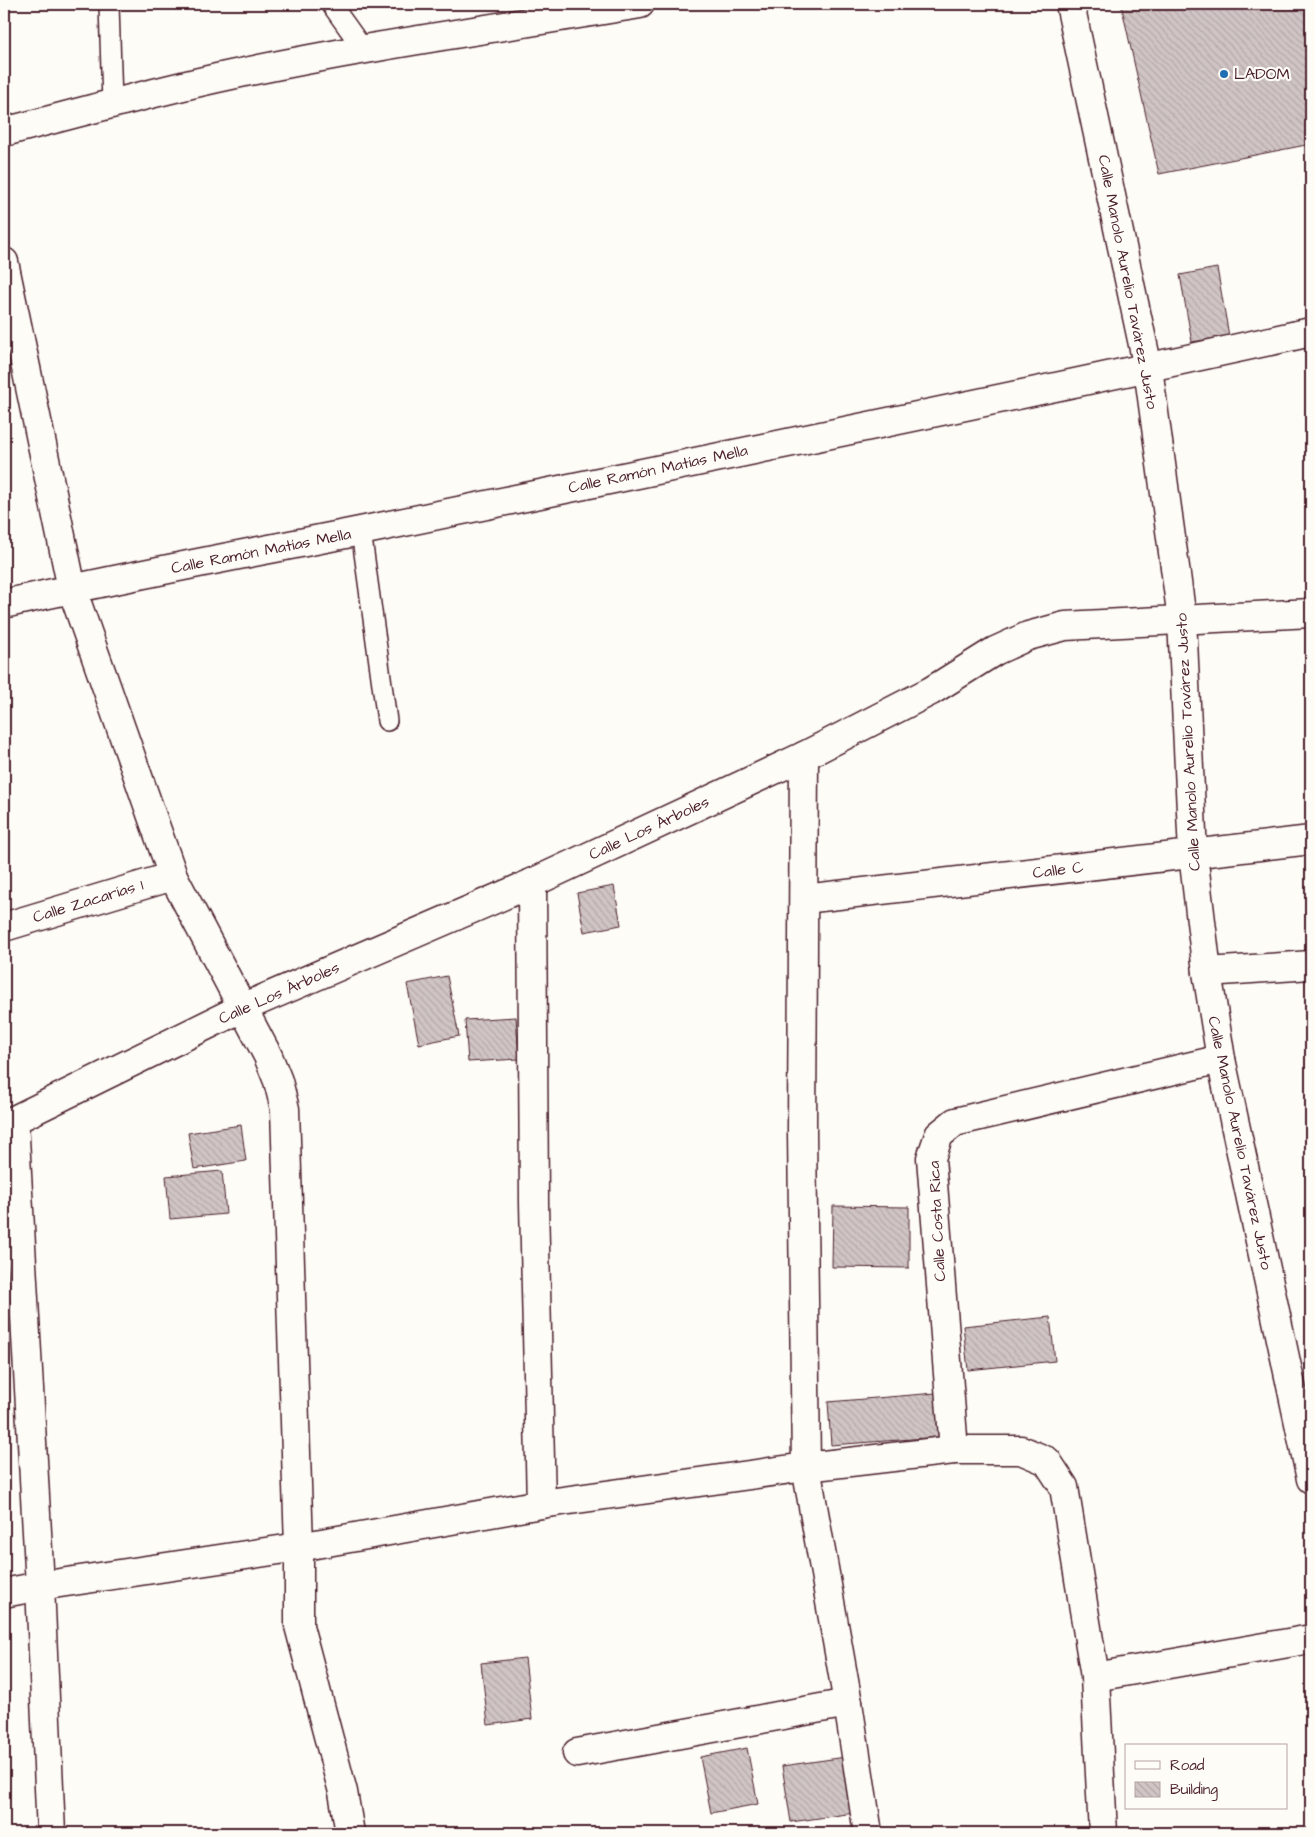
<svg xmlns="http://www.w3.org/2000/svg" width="1315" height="1837" font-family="'Architects Daughter',sans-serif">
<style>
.building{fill:url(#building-back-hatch);stroke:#4a1f2b}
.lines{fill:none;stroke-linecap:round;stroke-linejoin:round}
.service-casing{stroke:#4a1f2b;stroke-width:22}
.minor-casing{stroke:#4a1f2b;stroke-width:31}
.service{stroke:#fdfcf7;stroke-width:19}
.minor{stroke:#fdfcf7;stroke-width:28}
.poi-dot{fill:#1f6fb2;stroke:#fdfcf7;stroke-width:2}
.labels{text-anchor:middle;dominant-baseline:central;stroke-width:4.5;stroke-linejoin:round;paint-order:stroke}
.poi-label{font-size:16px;fill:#4a1f2b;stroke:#fdfcf7;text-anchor:start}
.street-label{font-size:16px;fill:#4a1f2b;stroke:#fdfcf7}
</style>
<defs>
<pattern id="building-back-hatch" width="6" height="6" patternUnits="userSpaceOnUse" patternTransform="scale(1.25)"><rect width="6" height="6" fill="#d0c5c4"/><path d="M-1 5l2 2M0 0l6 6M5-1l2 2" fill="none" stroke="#b4a9a9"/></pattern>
</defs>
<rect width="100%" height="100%" fill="#fdfcf7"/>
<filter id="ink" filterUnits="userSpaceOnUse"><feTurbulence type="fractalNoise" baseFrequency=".02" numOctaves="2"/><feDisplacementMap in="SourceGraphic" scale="10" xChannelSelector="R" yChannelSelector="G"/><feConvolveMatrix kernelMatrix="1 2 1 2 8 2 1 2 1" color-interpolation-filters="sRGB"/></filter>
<g filter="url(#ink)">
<g class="building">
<path d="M1121 4H1311V144L1159 174Z"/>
<path d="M1217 268 1229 336 1192 342 1180 275Z"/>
<path d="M614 886 621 925 584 932 577 893Z"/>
<path d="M447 976 459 1036 419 1044 407 984Z"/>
<path d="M516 1017 519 1059 468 1062 465 1020Z"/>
<path d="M241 1125 246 1161 194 1169 188 1133Z"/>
<path d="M222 1171 226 1214 170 1219 166 1176Z"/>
<path d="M833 1206 909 1207V1268L832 1267Z"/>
<path d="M1050 1317 1055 1361 968 1370 963 1326Z"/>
<path d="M936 1393 939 1437 831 1445 828 1402Z"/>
<path d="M525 1658 532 1719 488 1725 481 1663Z"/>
<path d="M747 1748 758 1804 711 1813 700 1757Z"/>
<path d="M846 1757 854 1813 791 1822 782 1766Z"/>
</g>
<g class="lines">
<defs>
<g id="service">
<path d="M109 4 112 104"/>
<path d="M331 4 363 49"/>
<path d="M361 531 387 721"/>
</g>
<g id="minor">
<path d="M1070 4 1148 368 1182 619 1193 854 1207 972 1221 1059 1311 1479"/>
<path d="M4 132C79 113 155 91 231 75 366 46 503 27 640 4"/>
<path d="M4 262 72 589 173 876 268 1056 278 1081 285 1109 299 1547V1626L343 1792 350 1833"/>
<path d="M4 604C130 575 258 552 385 526 694 462 1003 400 1311 332"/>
<path d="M804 756 802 1131 806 1467 848 1703 868 1833"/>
<path d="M532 883 534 1203 541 1504"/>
<path d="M804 899 1311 840"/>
<path d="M4 927 173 876"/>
<path d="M1207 972 1311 965"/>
<path d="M14 1120 40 1586 51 1833"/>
<path d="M4 1125 242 1008 532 883 804 756 931 691 995 651 1028 636 1065 626 1311 613"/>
<path d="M954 1450 931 1158 939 1135 955 1122 1221 1059"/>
<path d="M4 1593 40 1586 299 1547 541 1504 806 1467 954 1450H1021L1047 1461 1064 1487 1095 1677 1103 1833"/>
<path d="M1095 1677 1311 1639"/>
<path d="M577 1753 848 1703"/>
</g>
</defs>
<use href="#service" class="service-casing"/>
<use href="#minor" class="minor-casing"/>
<use href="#service" class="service"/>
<use href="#minor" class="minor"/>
</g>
</g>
<circle class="poi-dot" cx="1224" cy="74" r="5"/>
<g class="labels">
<g class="poi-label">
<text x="1234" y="74">LADOM</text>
</g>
<g class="street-label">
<text transform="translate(1128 282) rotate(79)">Calle Manolo Aurelio Tavárez Justo</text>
<text transform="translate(658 469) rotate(-12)">Calle Ramón Matías Mella</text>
<text transform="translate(261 551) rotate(-11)">Calle Ramón Matías Mella</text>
<text transform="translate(1188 742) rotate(-93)">Calle Manolo Aurelio Tavárez Justo</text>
<text transform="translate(649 828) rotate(-25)">Calle Los Árboles</text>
<text transform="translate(1058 870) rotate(-7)">Calle C</text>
<text transform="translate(88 901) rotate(-17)">Calle Zacarías 1</text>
<text transform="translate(279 993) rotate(-24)">Calle Los Árboles</text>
<text transform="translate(1240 1143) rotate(78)">Calle Manolo Aurelio Tavárez Justo</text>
<text transform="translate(937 1221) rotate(-93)">Calle Costa Rica</text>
</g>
</g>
<rect width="1315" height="1837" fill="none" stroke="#fdfcf7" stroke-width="20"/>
<rect x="10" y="10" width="1295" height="1817" fill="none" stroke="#4a1f2b" stroke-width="2" filter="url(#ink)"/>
<rect x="1125" y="1744" width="162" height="65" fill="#fdfcf7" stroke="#b5a4a5"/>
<rect x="1135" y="1761" width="25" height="8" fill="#fdfcf7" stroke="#b5a4a5"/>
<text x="1170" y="1770" font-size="15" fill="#4a1f2b">Road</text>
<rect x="1135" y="1782" width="25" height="15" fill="url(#building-back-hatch)" stroke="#b5a4a5"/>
<text x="1170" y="1794" font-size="15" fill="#4a1f2b">Building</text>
</svg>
